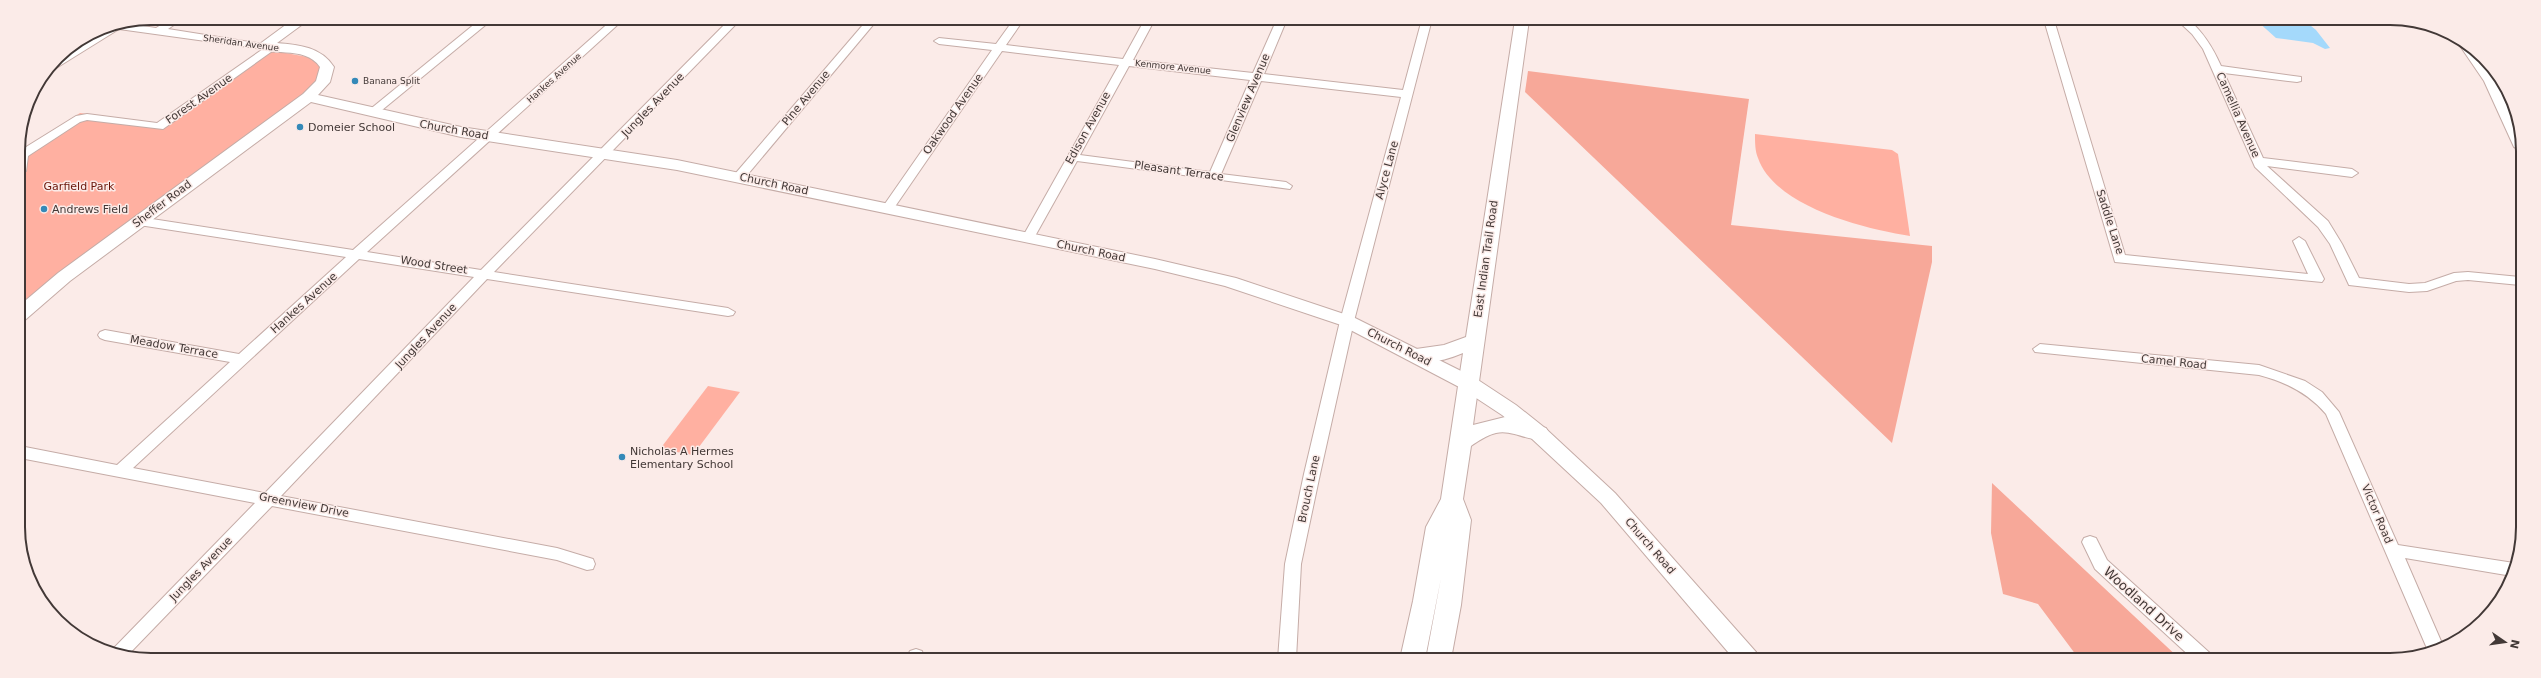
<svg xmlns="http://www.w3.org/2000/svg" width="2541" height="678" font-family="'DejaVu Sans',sans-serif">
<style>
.green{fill:#ffb0a1}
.forest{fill:#f7a899}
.water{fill:#a4d9fb}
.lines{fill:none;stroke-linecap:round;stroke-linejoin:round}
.minor-casing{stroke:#c5aca7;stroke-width:2}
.tertiary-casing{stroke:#c5aca7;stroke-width:2}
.secondary-casing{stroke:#c5aca7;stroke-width:2}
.minor{fill:#fff;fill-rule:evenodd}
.tertiary{fill:#fff;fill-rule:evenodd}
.secondary{fill:#fff;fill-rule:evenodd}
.poi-dot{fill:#3489b8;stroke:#fbebe8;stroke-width:1.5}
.labels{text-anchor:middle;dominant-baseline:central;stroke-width:3;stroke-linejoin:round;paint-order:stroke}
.far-street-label{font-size:9px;fill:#423836;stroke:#fbebe8}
.far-poi-label{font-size:9px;fill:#423836;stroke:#fbebe8;text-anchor:start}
.street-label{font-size:11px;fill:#423836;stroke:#fbebe8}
.poi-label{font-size:11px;fill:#423836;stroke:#fbebe8;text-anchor:start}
.park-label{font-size:11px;fill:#6a1509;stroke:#fbebe8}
.near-street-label{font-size:13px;fill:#423836;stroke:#fbebe8}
.rim{fill:none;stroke:#423836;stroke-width:2}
</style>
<rect width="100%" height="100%" fill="#fbebe8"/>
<g class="green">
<path d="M264 49 313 58 321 67V74L312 88 19 306 18 154 80 113 159 123Z"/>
<path d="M1755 134 1892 150 1898 154 1910 236C1865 229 1775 207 1758 158 1755 151 1755 142 1755 134Z"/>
<path d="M708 386 740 392 693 455 660 449Z"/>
</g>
<g class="forest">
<path d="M1528 71 1749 99 1731 225 1932 246V262L1892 443 1525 92Z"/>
<path d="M1992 483 2181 660 2079 659 2038 604 2003 594 1991 533Z"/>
</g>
<path class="water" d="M2256 20 2305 21 2316 30 2330 48 2325 49 2313 43 2276 38Z"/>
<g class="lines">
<defs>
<g id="minor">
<path d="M172 18H184L168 29 269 45 273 44 278 47 163 129 87 120 80 122 28 156 26 171H18V152L76 116 87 114 157 123 263 49 119 29 53 70 47 71 55 60 109 26 124 23 156 28Z"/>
<path d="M482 18H494L376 115H368V111Z"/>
<path d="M613 19H624L367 252 481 270 730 19H741L494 272 728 308 735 312 733 315 728 316 487 279 281 496 557 548 593 559 595 564 593 569 587 570 557 560 272 506 126 657 110 652 255 503 20 458V446L117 465 230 362 105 340 100 338 98 335 100 332 105 330 239 354 346 257 139 225 135 224 133 221 135 218 139 217 353 250ZM359 259 474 277 265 493 133 468Z"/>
<path d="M868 19H878L743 180H735L733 177 735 174Z"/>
<path d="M1014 19H1024L1006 45 1123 59 1145 19H1155L1133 60 1253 73 1277 19H1287L1264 74 1403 90 1422 19H1432L1354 321 1320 474 1301 564 1296 659H1278L1285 564 1304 474 1340 321 1401 97 1261 81 1221 174 1286 182 1292 186 1290 189 1077 161 1034 238 1028 242 1022 238 1119 65 1002 51 892 211H884L882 208 992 50 939 44 934 41 939 38 996 44ZM1129 66 1250 80 1210 172 1080 155Z"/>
<path d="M2044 20H2054L2125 255 2308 274 2293 241 2299 237 2305 241 2324 279 2322 282 2115 262Z"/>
<path d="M2177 20H2189C2204 33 2213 48 2221 66L2301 77V81L2297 82 2224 73 2263 158 2352 169 2358 173 2352 177 2267 166 2328 221 2342 244 2359 278 2409 284 2425 283 2454 273 2468 272 2520 277V285L2468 280 2456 281 2427 291 2409 292 2349 285 2330 244 2318 227 2255 167 2203 49 2192 34Z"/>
<path d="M2455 35 2472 47 2496 81 2520 135V150L2514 147 2484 81 2454 37Z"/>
<path d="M2040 344 2259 365 2305 381 2322 392 2339 412 2398 545 2514 563 2516 564 2512 576 2405 558 2444 648 2429 653 2326 414C2308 393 2286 382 2259 375L2035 352 2033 349Z"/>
<path d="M2090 536 2096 538 2107 560 2212 655 2215 660H2194L2095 569 2082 542 2084 538Z"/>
<path d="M916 649 922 651 924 658H906L910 651Z"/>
</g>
<path id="tertiary" d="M295 18H311L277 43C300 45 321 47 334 67L330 82 318 95 461 127 677 160 1155 259 1236 278 1353 317 1475 378 1516 405 1545 428 1615 493 1756 652 1759 659H1734L1601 503 1531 438 1502 415 1461 388 1341 325 1225 286 1155 269 677 170 461 137 311 102 70 281 25 320 19 322V306L58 273 303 94 316 81 320 67C305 44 265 58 257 46Z"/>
<path id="secondary" d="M1515 20H1529L1473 425 1505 417 1546 428 1549 433 1546 438C1529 443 1513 429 1496 433 1487 435 1478 441 1471 446L1463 499 1471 520 1461 605 1451 659H1426L1441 578 1425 659H1400L1413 601 1426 527 1441 499 1463 353C1447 360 1426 365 1409 360L1406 355 1409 350 1444 345 1466 337Z"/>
</defs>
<use href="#minor" class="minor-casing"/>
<use href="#tertiary" class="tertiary-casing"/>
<use href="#secondary" class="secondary-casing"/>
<use href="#minor" class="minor"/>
<use href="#tertiary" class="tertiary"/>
<use href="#secondary" class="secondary"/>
</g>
<g class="poi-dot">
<circle cx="355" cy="81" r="4"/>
<circle cx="300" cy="127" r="4"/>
<circle cx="44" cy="209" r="4"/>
<circle cx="622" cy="457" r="4"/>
</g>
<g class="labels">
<g class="far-street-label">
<text transform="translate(241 43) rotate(8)">Sheridan Avenue</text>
<text transform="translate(1173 67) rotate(6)">Kenmore Avenue</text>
<text transform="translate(554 78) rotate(-42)">Hankes Avenue</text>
</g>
<g class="far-poi-label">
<text x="363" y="81">Banana Split</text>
</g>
<g class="street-label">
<text transform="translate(806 98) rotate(-50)">Pine Avenue</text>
<text transform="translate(1248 98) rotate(-67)">Glenview Avenue</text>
<text transform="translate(199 99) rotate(-35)">Forest Avenue</text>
<text transform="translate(653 105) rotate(-46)">Jungles Avenue</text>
<text transform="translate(953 114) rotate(-55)">Oakwood Avenue</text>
<text transform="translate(2238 115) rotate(66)">Camellia Avenue</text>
<text transform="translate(1088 128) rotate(-61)">Edison Avenue</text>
<text transform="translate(454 130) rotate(10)">Church Road</text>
<text transform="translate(1387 170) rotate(-75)">Alyce Lane</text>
<text transform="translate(1179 171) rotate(8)">Pleasant Terrace</text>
<text transform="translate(774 184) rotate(12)">Church Road</text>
<text transform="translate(162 204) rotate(-37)">Sheffer Road</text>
<text transform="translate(2110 222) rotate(72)">Saddle Lane</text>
<text transform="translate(1091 251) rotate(12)">Church Road</text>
<text transform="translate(1486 259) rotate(-82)">East Indian Trail Road</text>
<text transform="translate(434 265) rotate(9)">Wood Street</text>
<text transform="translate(304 303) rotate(-42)">Hankes Avenue</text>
<text transform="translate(426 336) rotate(-47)">Jungles Avenue</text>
<text transform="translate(174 347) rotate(10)">Meadow Terrace</text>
<text transform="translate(1399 347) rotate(27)">Church Road</text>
<text transform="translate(2174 362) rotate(6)">Camel Road</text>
<text transform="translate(1309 489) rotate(-78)">Brouch Lane</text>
<text transform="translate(304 505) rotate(11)">Greenview Drive</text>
<text transform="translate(2377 514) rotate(67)">Victor Road</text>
<text transform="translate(1650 546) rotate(49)">Church Road</text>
<text transform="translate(201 569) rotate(-46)">Jungles Avenue</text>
</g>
<g class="poi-label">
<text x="308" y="127">Domeier School</text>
<text x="52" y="209">Andrews Field</text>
<text x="630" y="451">Nicholas A Hermes<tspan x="630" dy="13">Elementary School</tspan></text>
</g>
<g class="park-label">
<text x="79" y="186">Garfield Park</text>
</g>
<g class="near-street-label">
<text transform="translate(2144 604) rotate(42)">Woodland Drive</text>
</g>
</g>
<path d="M0 0H2541V678H0ZM151 25H2390A126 126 0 0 1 2516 151V527A126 126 0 0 1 2390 653H151A126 126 0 0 1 25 527V151A126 126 0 0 1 151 25Z" fill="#fbebe8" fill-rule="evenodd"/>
<path class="rim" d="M151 25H2390A126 126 0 0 1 2516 151V527A126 126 0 0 1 2390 653H151A126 126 0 0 1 25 527V151A126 126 0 0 1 151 25Z"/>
<g transform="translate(2505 642) rotate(103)" stroke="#fbebe8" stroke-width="3" paint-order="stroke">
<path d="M0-3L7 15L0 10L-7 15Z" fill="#423836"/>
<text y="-6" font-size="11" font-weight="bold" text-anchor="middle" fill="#423836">N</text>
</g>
</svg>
